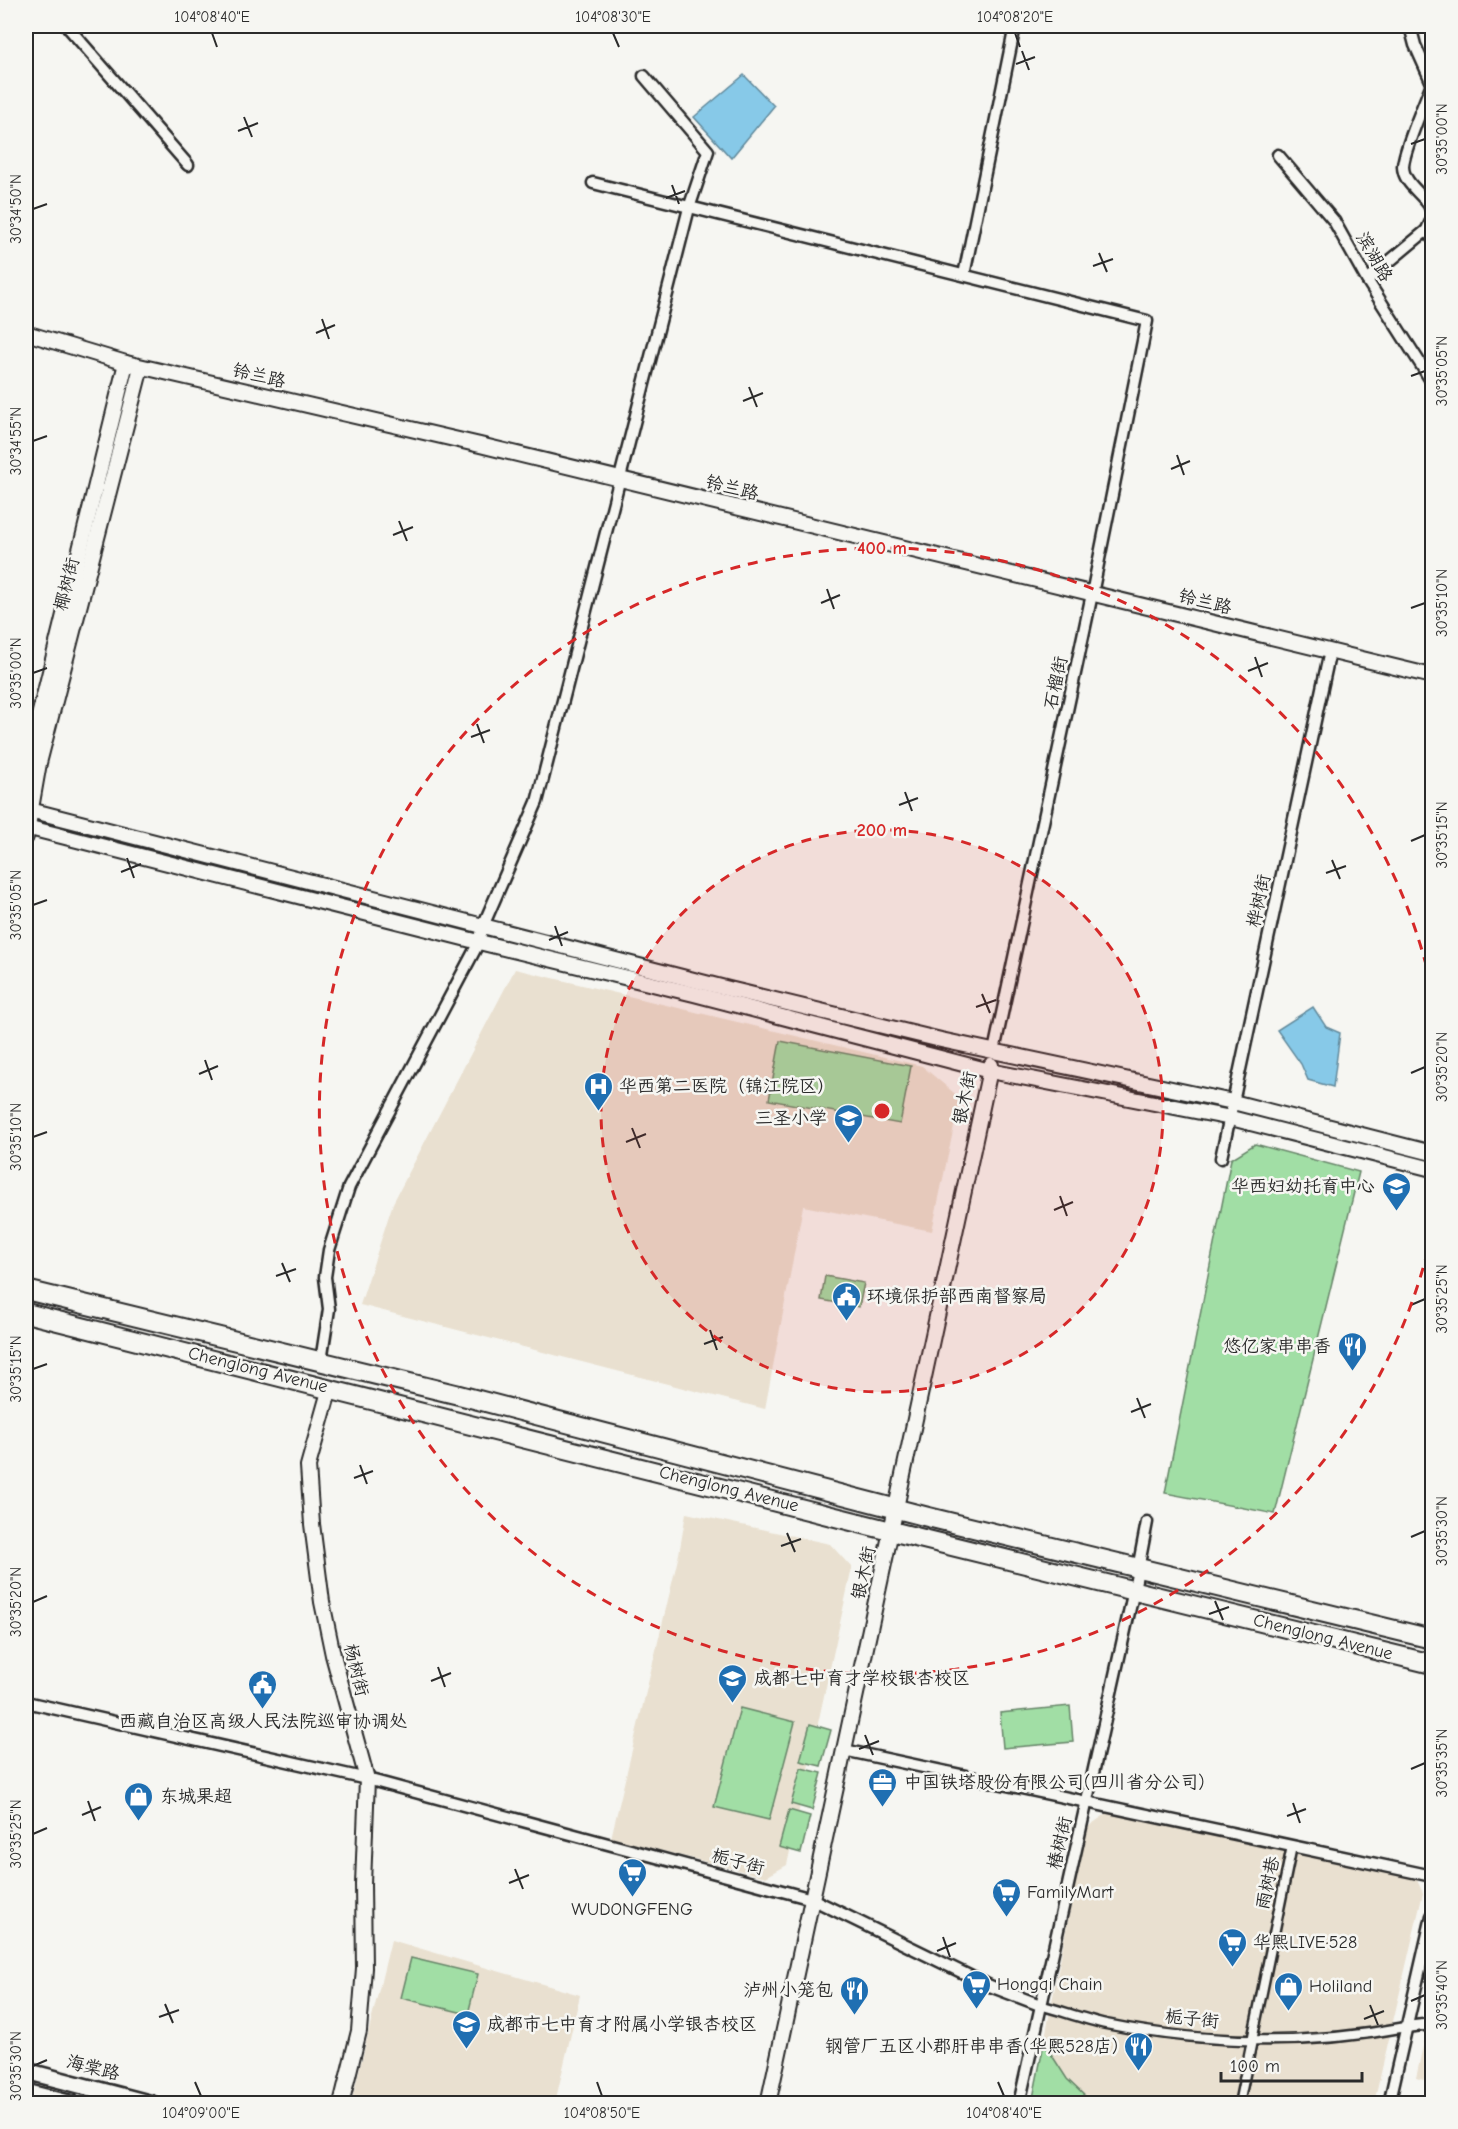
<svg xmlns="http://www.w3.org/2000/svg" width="1458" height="2129" font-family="'Comic Neue','LXGW WenKai TC',sans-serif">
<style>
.built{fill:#e9e0d0}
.green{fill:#a1dea5;stroke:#668468;stroke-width:1.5}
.water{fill:#87c9e8;stroke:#628a9c;stroke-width:1.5}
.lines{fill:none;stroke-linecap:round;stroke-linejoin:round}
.pedestrian-casing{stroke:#2b2b2b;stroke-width:13}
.minor-casing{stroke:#2b2b2b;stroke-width:15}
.tertiary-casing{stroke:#2b2b2b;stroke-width:18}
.secondary-casing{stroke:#2b2b2b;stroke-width:20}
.trunk-casing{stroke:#2b2b2b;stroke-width:22}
.pedestrian{stroke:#f6f6f2;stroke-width:8}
.minor{stroke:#f6f6f2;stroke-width:10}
.tertiary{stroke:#f6f6f2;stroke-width:14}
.secondary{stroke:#f6f6f2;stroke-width:15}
.trunk{stroke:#f6f6f2;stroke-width:18}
.ticks{fill:none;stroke:#2b2b2b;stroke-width:2}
.ring{fill:none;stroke:#d62828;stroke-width:3;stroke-dasharray:10 8}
.labels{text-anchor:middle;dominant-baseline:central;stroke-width:5;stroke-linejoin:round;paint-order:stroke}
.street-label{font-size:18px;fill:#2b2b2b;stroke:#f6f6f2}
.poi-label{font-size:18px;fill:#2b2b2b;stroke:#f6f6f2;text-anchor:start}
.centre{fill:#d62828;stroke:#f6f6f2;stroke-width:3}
.ring-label{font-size:18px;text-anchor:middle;font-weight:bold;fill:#d62828;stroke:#f6f6f2;stroke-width:5;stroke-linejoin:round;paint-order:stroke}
.neatline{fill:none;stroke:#2b2b2b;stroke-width:2}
.ticks-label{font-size:15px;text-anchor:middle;fill:#2b2b2b}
</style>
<rect width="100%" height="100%" fill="#f6f6f2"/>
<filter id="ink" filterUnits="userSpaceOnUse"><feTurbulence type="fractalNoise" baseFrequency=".0167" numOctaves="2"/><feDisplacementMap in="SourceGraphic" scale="12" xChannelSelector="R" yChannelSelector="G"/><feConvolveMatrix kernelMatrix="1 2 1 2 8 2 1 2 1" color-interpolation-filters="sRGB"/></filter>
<g filter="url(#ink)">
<g class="built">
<path d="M515 969 922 1066 960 1098 932 1231 803 1206 765 1409 360 1305 393 1203Z"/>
<path d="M686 1513 830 1544 852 1568 787 1865 766 1877 611 1838 679 1554Z"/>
<path d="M1109 1812 1416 1878 1423 1893 1374 2103 1032 2104 1086 1828Z"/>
<path d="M391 1940 580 1995 555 2103 351 2104Z"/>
<path d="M1432 2034V2082L1416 2078 1425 2037Z"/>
</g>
<g class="green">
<path d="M780 1041 911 1066 900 1124 769 1100Z"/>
<path d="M1255 1144 1359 1172 1275 1514 1165 1493 1231 1159Z"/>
<path d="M825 1276 864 1283 859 1307 821 1300Z"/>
<path d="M1070 1706 1073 1742 1003 1748 1000 1713Z"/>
<path d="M740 1708 795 1722 769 1820 714 1807Z"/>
<path d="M810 1724 831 1730 821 1766 800 1761Z"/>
<path d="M801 1768 822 1773 812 1810 791 1804Z"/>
<path d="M789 1810 810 1816 801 1853 779 1847Z"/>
<path d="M411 1958 478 1974 468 2014 401 1998Z"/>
<path d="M1044 2043 1067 2079 1089 2100 1090 2103H1032Z"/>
</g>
<g class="water">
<path d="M744 75 774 106 731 158 694 117Z"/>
<path d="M1313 1007 1326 1027 1340 1033 1333 1087 1308 1080 1301 1064 1277 1030Z"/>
</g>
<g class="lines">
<defs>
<g id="pedestrian">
<path d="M1040 2005C1062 2011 1084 2019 1106 2024 1205 2044 1307 2046 1406 2027"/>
<path d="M1239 2104 1292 1846"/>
</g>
<g id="minor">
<path d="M67 26 188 165"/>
<path d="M1410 26 1415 45 1432 83C1425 102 1404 149 1403 166 1403 188 1434 198 1432 217 1432 221 1428 226 1427 230L1432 238"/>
<path d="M1278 155 1334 221 1367 280 1432 382"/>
<path d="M593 183 1147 321 1092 594 994 1051"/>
<path d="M964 275 1015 26"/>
<path d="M1367 280 1427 230"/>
<path d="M1221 1158 1330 651"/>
<path d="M321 1361 329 1309 325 1277 329 1250 349 1187 479 942 483 926 537 802 689 208 708 151 644 76"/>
<path d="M26 1702 367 1779 812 1899 990 1986 1040 2005"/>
<path d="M844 1750 1432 1876"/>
<path d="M1406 2027 1432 2024"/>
<path d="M1019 2104 1134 1590 1147 1522"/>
<path d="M1389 2104 1432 1916"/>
</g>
<g id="tertiary">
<path d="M26 333 126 363 480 445 1432 676"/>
<path d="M26 769 126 363"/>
<path d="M26 809 729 989 941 1040 1233 1102 1432 1153"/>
<path d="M26 827 479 942 694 994 990 1071 1231 1118 1432 1169"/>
<path d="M26 837 39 763 141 367"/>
<path d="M330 1388 308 1466 312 1524 322 1602 333 1655 367 1779 363 1884 364 1968 359 2031 341 2104"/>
<path d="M768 2104 991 1065"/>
</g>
<g id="secondary">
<path d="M26 2071 152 2104"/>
<path d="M26 2092 72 2104"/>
</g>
<g id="trunk">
<path d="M26 1290 459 1395 928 1517 1432 1639"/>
<path d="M26 1313 891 1531 1432 1664"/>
</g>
</defs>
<use href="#pedestrian" class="pedestrian-casing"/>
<use href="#minor" class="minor-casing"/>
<use href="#tertiary" class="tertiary-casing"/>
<use href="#secondary" class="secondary-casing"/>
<use href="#trunk" class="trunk-casing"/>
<use href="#pedestrian" class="pedestrian"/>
<use href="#minor" class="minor"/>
<use href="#tertiary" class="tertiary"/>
<use href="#secondary" class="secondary"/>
<use href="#trunk" class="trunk"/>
</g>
</g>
<path class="ticks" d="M212 33 217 47M613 33 619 47M1015 33 1020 47M1022 51 1029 70M1016 64 1035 57M244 117 252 137M238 131 258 123M1411 144 1425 139M672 185 679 204M666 198 685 191M33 209 47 204M1099 253 1107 272M1093 266 1113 259M322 319 329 339M316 333 335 325M1411 376 1425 371M749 387 757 407M743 401 763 393M33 441 47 436M1177 455 1184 475M1171 469 1190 461M399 521 407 541M393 535 413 527M827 589 834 609M821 603 840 595M1411 608 1425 603M1255 657 1262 677M1248 671 1268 663M33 673 47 668M477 724 484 743M471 737 490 730M905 792 912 811M899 805 918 798M1411 841 1425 835M127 858 134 878M1332 860 1340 879M121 872 141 864M1326 873 1346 866M33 905 47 900M555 926 562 946M549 940 568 932M982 994 990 1013M976 1007 996 1000M205 1060 212 1080M1411 1073 1425 1067M199 1074 218 1066M632 1128 640 1148M33 1137 47 1132M626 1142 646 1134M1060 1196 1067 1216M1054 1210 1073 1202M282 1263 290 1282M276 1276 296 1269M1411 1305 1425 1299M710 1330 717 1350M704 1344 723 1337M33 1369 47 1364M1137 1398 1145 1418M1131 1412 1151 1404M360 1465 367 1484M354 1478 373 1471M787 1533 795 1552M1411 1537 1425 1531M781 1546 801 1539M1215 1601 1223 1620M33 1602 47 1596M1209 1614 1229 1607M438 1667 445 1687M431 1681 451 1673M865 1735 873 1755M859 1749 879 1741M1411 1769 1425 1763M88 1801 95 1821M1293 1803 1300 1823M82 1815 101 1807M1287 1816 1306 1809M33 1834 47 1828M515 1869 523 1889M509 1883 529 1875M943 1937 950 1957M937 1951 956 1943M1411 2001 1425 1995M165 2004 173 2023M1370 2005 1378 2025M159 2017 179 2010M1364 2019 1384 2011M33 2066 47 2060M195 2082 201 2096M597 2082 602 2096M998 2082 1004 2096"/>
<circle cx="882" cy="1111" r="281" fill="#d62828" fill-opacity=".12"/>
<g class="ring">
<circle cx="882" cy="1111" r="281"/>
<path d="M1432 1233A563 563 0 1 1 1432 989"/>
</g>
<defs>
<symbol id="hospital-pin" viewBox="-11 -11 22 30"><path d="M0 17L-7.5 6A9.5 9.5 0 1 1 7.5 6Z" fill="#1f6fb2" stroke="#f6f6f2"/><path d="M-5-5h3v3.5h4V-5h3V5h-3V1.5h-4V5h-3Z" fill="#fff"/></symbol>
<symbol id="school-pin" viewBox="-11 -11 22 30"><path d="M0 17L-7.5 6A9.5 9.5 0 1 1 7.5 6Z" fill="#1f6fb2" stroke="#f6f6f2"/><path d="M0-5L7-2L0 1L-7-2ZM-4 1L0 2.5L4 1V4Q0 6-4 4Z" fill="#fff"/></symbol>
<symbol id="civic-pin" viewBox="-11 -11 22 30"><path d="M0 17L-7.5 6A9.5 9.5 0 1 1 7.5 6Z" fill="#1f6fb2" stroke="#f6f6f2"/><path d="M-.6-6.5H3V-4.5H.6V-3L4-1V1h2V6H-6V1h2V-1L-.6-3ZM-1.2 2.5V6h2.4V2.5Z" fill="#fff"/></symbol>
<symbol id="restaurant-pin" viewBox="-11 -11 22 30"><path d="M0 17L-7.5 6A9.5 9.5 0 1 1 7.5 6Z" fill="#1f6fb2" stroke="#f6f6f2"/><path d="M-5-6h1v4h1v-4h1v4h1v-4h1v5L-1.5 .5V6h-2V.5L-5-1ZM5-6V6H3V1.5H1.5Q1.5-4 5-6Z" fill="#fff"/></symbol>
<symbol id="office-pin" viewBox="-11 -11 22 30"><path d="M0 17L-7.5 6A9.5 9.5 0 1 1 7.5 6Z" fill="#1f6fb2" stroke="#f6f6f2"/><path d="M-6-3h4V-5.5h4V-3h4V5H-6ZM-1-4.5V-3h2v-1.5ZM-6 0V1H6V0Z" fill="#fff"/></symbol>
<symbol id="shop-pin" viewBox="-11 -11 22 30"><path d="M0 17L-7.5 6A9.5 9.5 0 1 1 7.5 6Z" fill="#1f6fb2" stroke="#f6f6f2"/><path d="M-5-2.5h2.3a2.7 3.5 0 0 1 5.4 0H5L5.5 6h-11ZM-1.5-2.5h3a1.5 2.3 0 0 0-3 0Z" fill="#fff"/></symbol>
<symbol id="supermarket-pin" viewBox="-11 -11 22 30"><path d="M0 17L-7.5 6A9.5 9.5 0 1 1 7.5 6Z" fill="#1f6fb2" stroke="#f6f6f2"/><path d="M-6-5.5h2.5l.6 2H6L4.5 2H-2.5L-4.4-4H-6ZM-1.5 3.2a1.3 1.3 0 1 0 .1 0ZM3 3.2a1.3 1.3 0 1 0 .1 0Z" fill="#fff"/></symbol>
</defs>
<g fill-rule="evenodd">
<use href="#hospital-pin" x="582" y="1070" width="33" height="45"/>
<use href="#school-pin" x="832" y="1102" width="33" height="45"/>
<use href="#school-pin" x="1380" y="1170" width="33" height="45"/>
<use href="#civic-pin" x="830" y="1280" width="33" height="45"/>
<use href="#restaurant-pin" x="1336" y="1330" width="33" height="45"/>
<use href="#school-pin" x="716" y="1662" width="33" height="45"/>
<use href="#civic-pin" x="246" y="1668" width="33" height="45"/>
<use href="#office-pin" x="866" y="1766" width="33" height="45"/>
<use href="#shop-pin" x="122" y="1780" width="33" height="45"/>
<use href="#supermarket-pin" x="616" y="1856" width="33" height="45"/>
<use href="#supermarket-pin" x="990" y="1876" width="33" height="45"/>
<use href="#supermarket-pin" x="1216" y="1926" width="33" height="45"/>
<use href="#supermarket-pin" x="960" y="1968" width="33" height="45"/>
<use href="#shop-pin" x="1272" y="1970" width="33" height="45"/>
<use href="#restaurant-pin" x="838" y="1974" width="33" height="45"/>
<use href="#school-pin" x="450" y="2008" width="33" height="45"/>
<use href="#restaurant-pin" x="1122" y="2030" width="33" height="45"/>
</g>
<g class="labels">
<g class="street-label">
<text transform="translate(1374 257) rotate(60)">滨湖路</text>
<text transform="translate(259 376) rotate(13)">铃兰路</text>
<text transform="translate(732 488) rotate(14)">铃兰路</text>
<text transform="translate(67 584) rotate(-76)">椰树街</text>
<text transform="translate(1205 602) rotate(14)">铃兰路</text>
<text transform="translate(1056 683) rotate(-78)">石榴街</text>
<text transform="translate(1259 901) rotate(-78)">桦树街</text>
<text transform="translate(965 1098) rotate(-78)">银木街</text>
<text transform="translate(258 1370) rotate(14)">Chenglong Avenue</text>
<text transform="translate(729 1489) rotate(14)">Chenglong Avenue</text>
<text transform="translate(864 1573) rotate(-78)">银木街</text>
<text transform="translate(1323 1637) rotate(14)">Chenglong Avenue</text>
<text transform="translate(356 1670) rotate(76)">杨树街</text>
<text transform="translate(1060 1843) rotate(-77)">椿树街</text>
<text transform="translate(738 1862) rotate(15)">栀子街</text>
<text transform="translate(1268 1883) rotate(-78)">雨树巷</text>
<text transform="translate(1192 2019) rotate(6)">栀子街</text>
<text transform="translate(93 2068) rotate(14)">海棠路</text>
</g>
<g class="poi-label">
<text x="619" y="1086">华西第二医院（锦江院区）</text>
<text x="827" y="1118" text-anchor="end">三圣小学</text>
<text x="1375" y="1186" text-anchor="end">华西妇幼托育中心</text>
<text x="867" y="1296">环境保护部西南督察局</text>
<text x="1331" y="1346" text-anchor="end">悠亿家串串香</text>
<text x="754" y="1678">成都七中育才学校银杏校区</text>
<text x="263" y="1721" text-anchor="middle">西藏自治区高级人民法院巡审协调处</text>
<text x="904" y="1782">中国铁塔股份有限公司(四川省分公司)</text>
<text x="160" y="1796">东城果超</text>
<text x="1027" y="1892">FamilyMart</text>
<text x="632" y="1909" text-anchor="middle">WUDONGFENG</text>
<text x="1253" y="1942">华熙LIVE·528</text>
<text x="997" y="1984">Hongqi Chain</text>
<text x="1309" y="1986">Holiland</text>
<text x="833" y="1990" text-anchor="end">泸州小笼包</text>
<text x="487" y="2024">成都市七中育才附属小学银杏校区</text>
<text x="1118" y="2046" text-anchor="end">钢管厂五区小郡肝串串香(华熙528店)</text>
</g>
</g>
<circle cx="882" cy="1111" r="9" class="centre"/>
<g class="ring-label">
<text x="882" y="554">400 m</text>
<text x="882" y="836">200 m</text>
</g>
<rect width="1458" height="2129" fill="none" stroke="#f6f6f2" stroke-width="66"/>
<path d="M1221 2072v9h141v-9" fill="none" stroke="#2b2b2b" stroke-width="3"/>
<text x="1230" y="2072" font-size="18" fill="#2b2b2b" stroke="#f6f6f2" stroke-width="4.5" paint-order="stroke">100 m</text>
<rect x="33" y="33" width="1392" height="2063" class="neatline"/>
<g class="ticks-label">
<text x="212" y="22">104°08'40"E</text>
<text x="613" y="22">104°08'30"E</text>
<text x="1015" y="22">104°08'20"E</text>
<text transform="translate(1442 139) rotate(-90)" y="5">30°35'00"N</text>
<text transform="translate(16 209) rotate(-90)" y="5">30°34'50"N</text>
<text transform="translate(1442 371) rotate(-90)" y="5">30°35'05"N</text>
<text transform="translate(16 441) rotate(-90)" y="5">30°34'55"N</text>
<text transform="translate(1442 603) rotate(-90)" y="5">30°35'10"N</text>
<text transform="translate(16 673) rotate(-90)" y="5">30°35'00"N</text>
<text transform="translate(1442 835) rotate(-90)" y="5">30°35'15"N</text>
<text transform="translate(16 905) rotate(-90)" y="5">30°35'05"N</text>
<text transform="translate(1442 1067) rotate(-90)" y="5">30°35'20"N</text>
<text transform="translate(16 1137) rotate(-90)" y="5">30°35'10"N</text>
<text transform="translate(1442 1299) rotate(-90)" y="5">30°35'25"N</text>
<text transform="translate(16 1369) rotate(-90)" y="5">30°35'15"N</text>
<text transform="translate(1442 1531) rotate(-90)" y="5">30°35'30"N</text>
<text transform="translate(16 1602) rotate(-90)" y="5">30°35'20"N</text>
<text transform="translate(1442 1763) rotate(-90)" y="5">30°35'35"N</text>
<text transform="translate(16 1834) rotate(-90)" y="5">30°35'25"N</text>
<text transform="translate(1442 1995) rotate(-90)" y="5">30°35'40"N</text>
<text transform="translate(16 2066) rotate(-90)" y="5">30°35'30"N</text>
<text x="201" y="2118">104°09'00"E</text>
<text x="602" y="2118">104°08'50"E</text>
<text x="1004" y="2118">104°08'40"E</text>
</g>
</svg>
